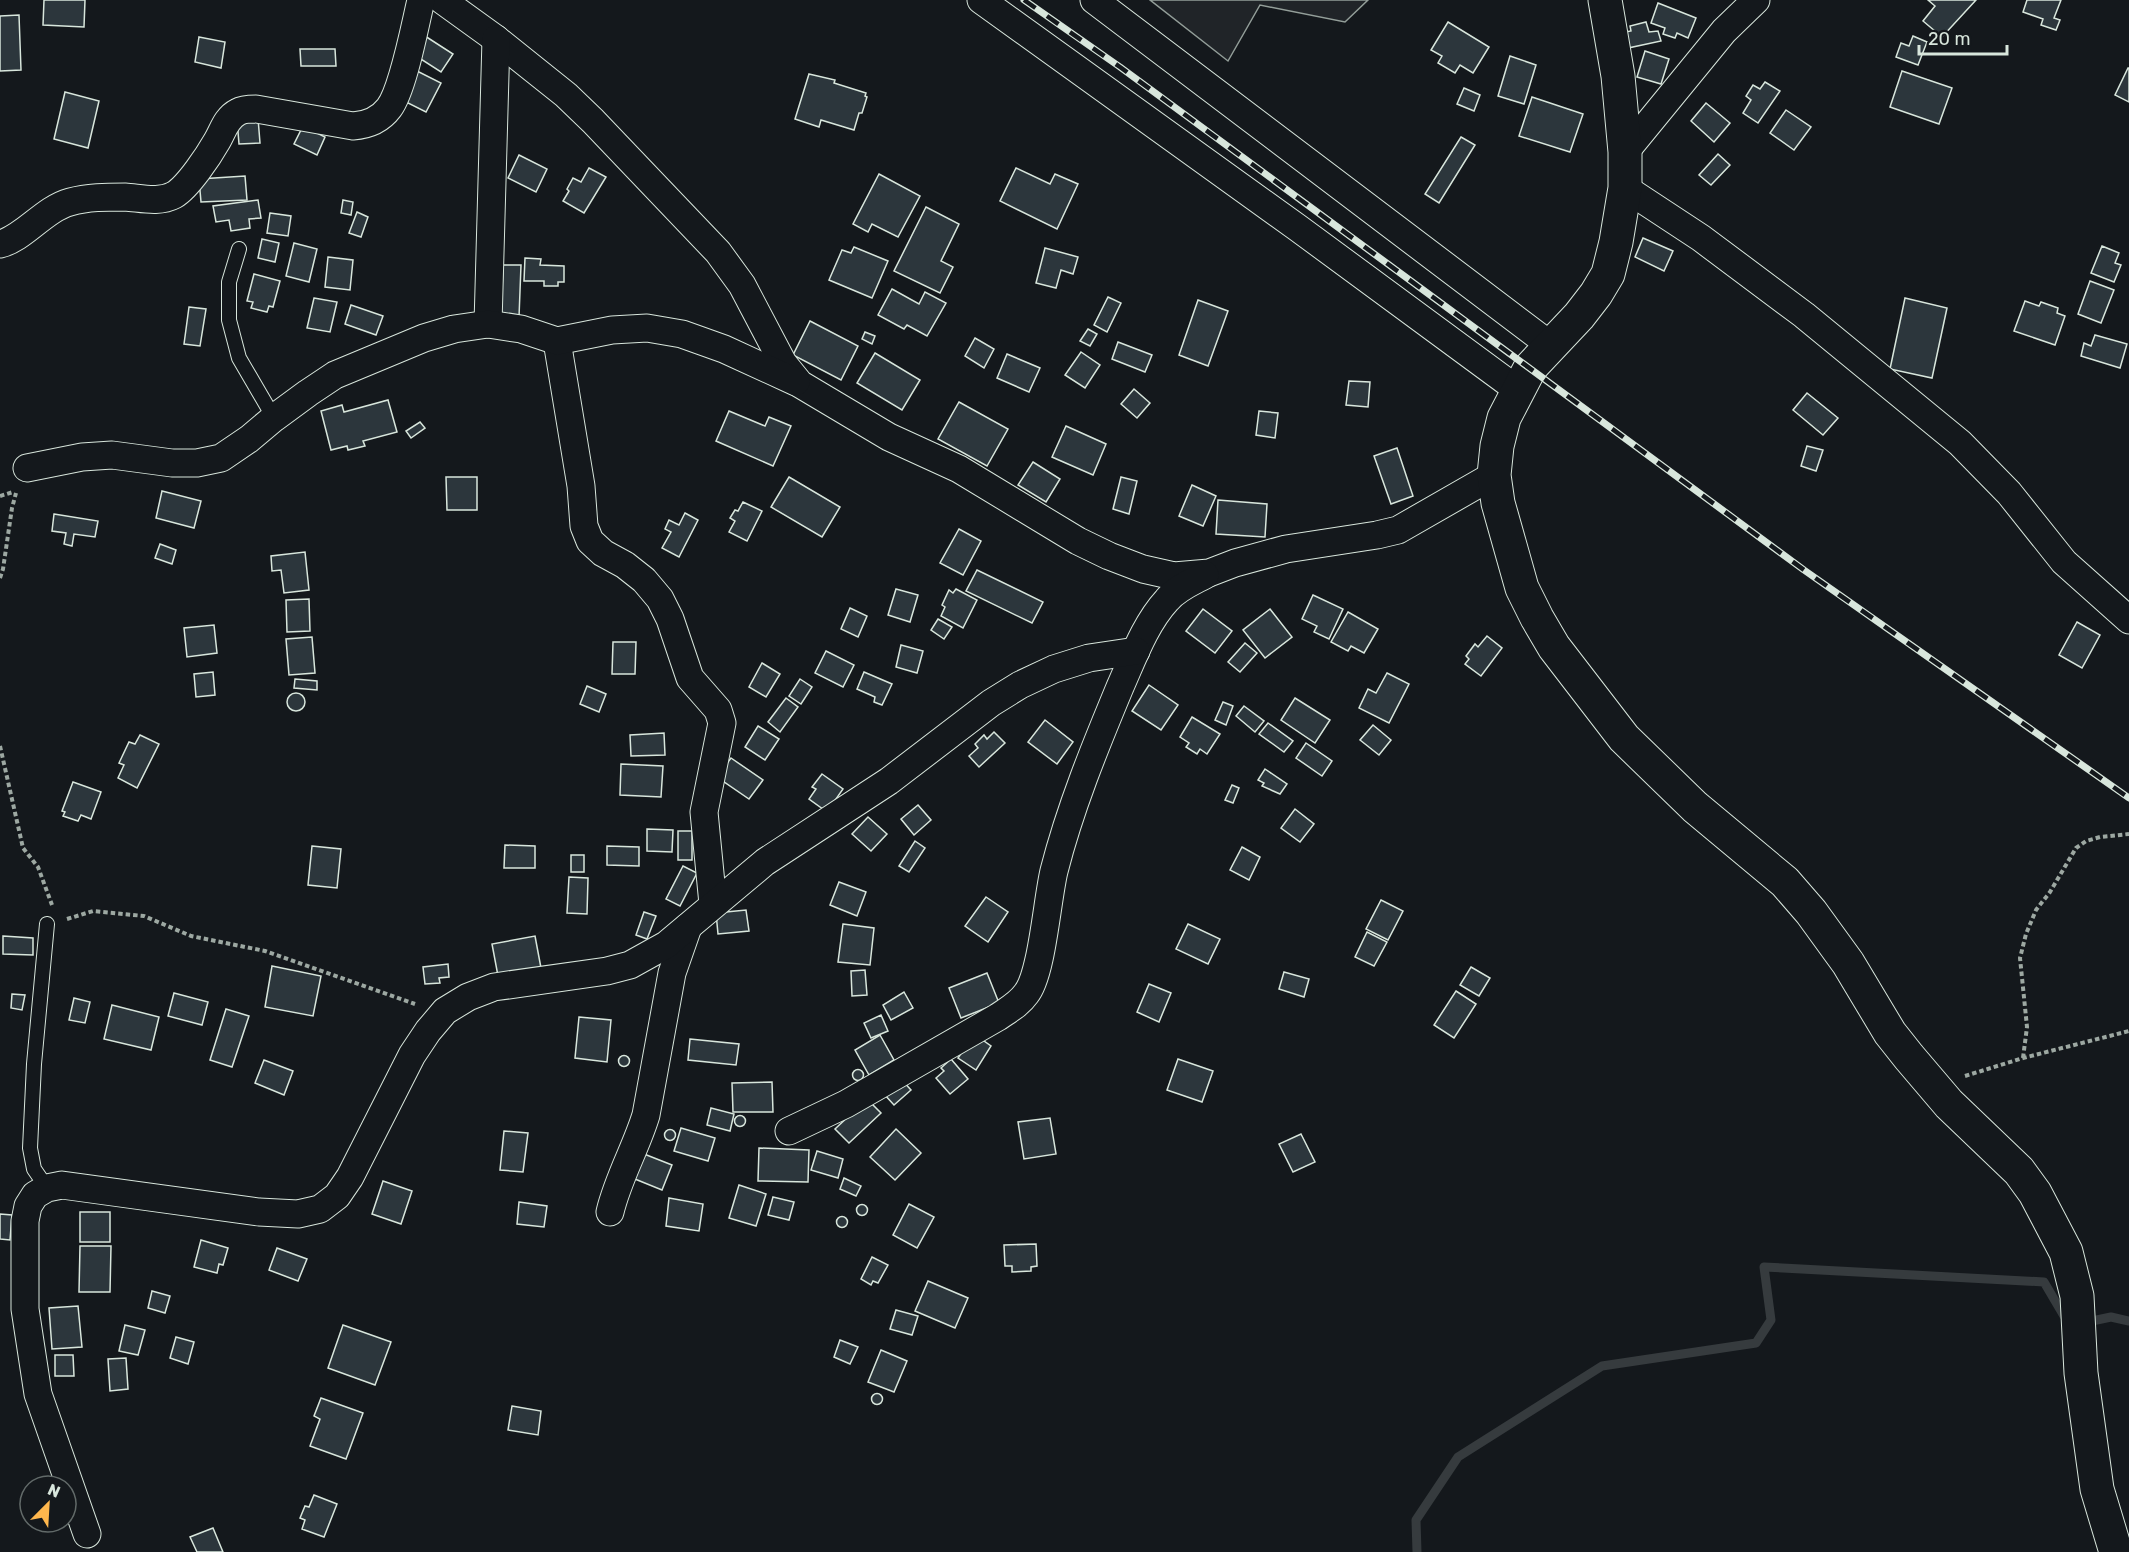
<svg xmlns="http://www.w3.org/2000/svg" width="2129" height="1552" font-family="Rubik,sans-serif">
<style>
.green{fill:#202428;stroke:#939e99;stroke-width:1.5}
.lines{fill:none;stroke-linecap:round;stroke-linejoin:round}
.stream{stroke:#363b3e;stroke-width:9}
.building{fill:#2c363c;stroke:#d8e6dc;stroke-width:1.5}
.lane-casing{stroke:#d8e6dc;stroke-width:16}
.street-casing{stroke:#d8e6dc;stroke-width:29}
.secondary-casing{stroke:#d8e6dc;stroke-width:35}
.path{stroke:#9da8a2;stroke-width:4;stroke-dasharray:4.5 3;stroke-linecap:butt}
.lane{stroke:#14181c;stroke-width:14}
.street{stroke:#14181c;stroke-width:27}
.secondary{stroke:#14181c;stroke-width:33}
.rail-casing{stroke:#d8e6dc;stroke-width:7}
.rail{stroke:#14181c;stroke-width:4.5;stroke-dasharray:14;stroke-linecap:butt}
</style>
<rect width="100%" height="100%" fill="#14181c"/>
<path class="green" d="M1150 0H1368L1345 22 1260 5 1228 61Z"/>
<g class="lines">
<g class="stream">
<path d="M2092 1321 2111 1317 2129 1321"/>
<path d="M1417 1552 1416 1520 1458 1457 1602 1366 1756 1343 1771 1320 1764 1267 2044 1282 2064 1316"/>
</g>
</g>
<g class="building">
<path d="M44 0H85L84 27 43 25Z"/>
<path d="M1928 0H1976L1942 37 1923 21 1935 6Z"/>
<path d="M2027 0H2061L2054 18 2060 20 2056 30 2041 25 2043 19 2023 12Z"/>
<path d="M1658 3 1696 18 1688 38 1677 33 1675 38 1663 34 1665 28 1651 23Z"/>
<path d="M19 15 21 70 0 71V16Z"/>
<path d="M1448 22 1489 47 1473 73 1460 65 1455 73 1438 63 1442 56 1431 50Z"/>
<path d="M1646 22 1649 32 1658 31 1661 41 1628 48 1625 32 1631 31 1630 26Z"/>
<path d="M425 36 453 54 441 72 413 54Z"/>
<path d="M1913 36 1927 42 1918 65 1896 57 1901 43 1909 46Z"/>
<path d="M199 37 225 42 221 68 195 62Z"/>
<path d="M300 49H335L336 66H301Z"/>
<path d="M1645 51 1669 59 1661 84 1637 77Z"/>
<path d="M1510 56 1536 65 1524 104 1498 96Z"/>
<path d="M2128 68H2129V102L2115 95Z"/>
<path d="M415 70 441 83 426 112 400 99Z"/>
<path d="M1902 71 1952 88 1939 124 1890 107Z"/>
<path d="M809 74 835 80 834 83 866 93 865 96 867 97 862 113H859L854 130 821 120 819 127 795 119Z"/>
<path d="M1765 82 1780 91 1758 123 1743 113 1751 100 1746 96 1753 85 1760 89Z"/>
<path d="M1464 88 1480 95 1474 111 1457 104Z"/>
<path d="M65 92 99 101 88 148 54 139Z"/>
<path d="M1532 97 1583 114 1570 152 1519 136Z"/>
<path d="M1706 103 1730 123 1714 142 1691 121Z"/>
<path d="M1786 110 1811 127 1794 150 1770 133Z"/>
<path d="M258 118 260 143 239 144 237 120Z"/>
<path d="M303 126 325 137 317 155 294 144Z"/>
<path d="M1461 137 1475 145 1439 203 1425 194Z"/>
<path d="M1718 154 1730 165 1711 185 1699 175Z"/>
<path d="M519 155 547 169 536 192 508 178Z"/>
<path d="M589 168 606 177 584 213 563 201 569 191 567 189 573 178 581 182Z"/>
<path d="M1016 168 1050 184 1055 174 1078 184 1057 229 1000 201Z"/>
<path d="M879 174 920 196 898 237 872 224 868 232 853 224Z"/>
<path d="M245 176 247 200 201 202 199 179Z"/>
<path d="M258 200 261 218 249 219 250 228 231 231 229 220 216 222 213 206Z"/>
<path d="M343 200 353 202 351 215 341 213Z"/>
<path d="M926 207 959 224 941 261 953 267 940 293 894 271Z"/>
<path d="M357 212 368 217 361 237 349 233Z"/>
<path d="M270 213 291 216 288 236 267 233Z"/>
<path d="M1643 238 1673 251 1664 271 1635 257Z"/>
<path d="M262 239 279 243 275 262 258 258Z"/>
<path d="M294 243 317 249 309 282 286 276Z"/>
<path d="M2102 246 2119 253 2115 263 2121 265 2114 282 2091 273Z"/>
<path d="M854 247 888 261 872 298 829 280 842 250 851 253Z"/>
<path d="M1045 248 1078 257 1073 274 1061 270 1056 288 1036 283Z"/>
<path d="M328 257 353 260 350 290 325 287Z"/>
<path d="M525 258 541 259 540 265 564 266V282H558V286H544V281H524Z"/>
<path d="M503 265H521L519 317 501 316Z"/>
<path d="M254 274 280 281 273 307 269 306 267 312 251 308 253 302 247 301Z"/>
<path d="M2090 281 2114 290 2101 323 2078 314Z"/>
<path d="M892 289 919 304 925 292 946 303 927 336 907 325 904 329 878 315Z"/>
<path d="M1108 297 1121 303 1107 332 1094 325Z"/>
<path d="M314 298 337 302 330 332 307 328Z"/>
<path d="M1905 298 1947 308 1932 378 1890 369Z"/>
<path d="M1198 300 1228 311 1208 366 1179 355Z"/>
<path d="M2025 301 2039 306 2041 302 2058 308 2057 313 2065 316 2055 345 2014 331Z"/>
<path d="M351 305 383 316 376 335 345 324Z"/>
<path d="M189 307 206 309 200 346 184 344Z"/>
<path d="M810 321 858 346 841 380 793 355Z"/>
<path d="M1088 329 1097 334 1090 346 1080 341Z"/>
<path d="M865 332 875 336 872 344 862 339Z"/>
<path d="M2095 335 2127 344 2120 368 2081 356 2084 343 2091 346Z"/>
<path d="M975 338 994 349 984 368 965 356Z"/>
<path d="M1118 342 1152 355 1145 372 1112 359Z"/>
<path d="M1081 352 1100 365 1085 388 1065 375Z"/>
<path d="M875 353 920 380 902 410 857 383Z"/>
<path d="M1007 354 1040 368 1029 392 997 378Z"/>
<path d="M1349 381 1370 382 1368 407 1346 405Z"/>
<path d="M1134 389 1150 403 1137 418 1121 404Z"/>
<path d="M1807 393 1838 418 1823 435 1793 410Z"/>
<path d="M388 400 397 432 363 441 365 446 348 450 347 446 331 450 321 411 342 405 344 412Z"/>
<path d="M959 402 1008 429 987 466 938 439Z"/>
<path d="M729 411 765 426 769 417 791 426 773 466 716 441Z"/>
<path d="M1259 411 1278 413 1275 438 1256 435Z"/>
<path d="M420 422 425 428 411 438 406 431Z"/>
<path d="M1066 426 1106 444 1093 475 1052 457Z"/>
<path d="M1807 446 1823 450 1816 471 1801 466Z"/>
<path d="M1397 448 1413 496 1391 504 1374 456Z"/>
<path d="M1033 462 1060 479 1046 502 1018 485Z"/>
<path d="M446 477H477V510H447Z"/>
<path d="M789 477 840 507 822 537 771 507Z"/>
<path d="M1121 477 1137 481 1129 514 1113 509Z"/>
<path d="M1192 485 1216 496 1203 526 1179 516Z"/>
<path d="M162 491 201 501 194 528 156 518Z"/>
<path d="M1218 500 1267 504 1265 537 1216 534Z"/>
<path d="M743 502 762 511 747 541 729 532 735 521 730 518 735 510 738 511Z"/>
<path d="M685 513 698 520 679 557 662 548 671 532 665 529 669 520 679 525Z"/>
<path d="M54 514 98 521 95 537 74 534 72 546 64 544 66 533 52 531Z"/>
<path d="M959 529 981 541 963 575 940 563Z"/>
<path d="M160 544 176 550 172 564 155 558Z"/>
<path d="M305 552 309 590 284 593 281 570 272 571 271 556Z"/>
<path d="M977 570 1043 602 1032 623 966 591Z"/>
<path d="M896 589 918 595 910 622 888 615Z"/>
<path d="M956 589 977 600 963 628 941 616 945 607 942 605 949 590 953 593Z"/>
<path d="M1313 595 1343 609 1329 639 1314 632 1317 626 1302 619Z"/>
<path d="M309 599 310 631 287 632 286 600Z"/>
<path d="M850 608 867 616 858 637 841 629Z"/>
<path d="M1203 609 1232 631 1215 653 1186 631Z"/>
<path d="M1270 609 1292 637 1265 658 1243 630Z"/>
<path d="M1348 612 1378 629 1364 653 1351 646 1348 651 1331 642Z"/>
<path d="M938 619 952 627 944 639 931 630Z"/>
<path d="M2077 622 2100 635 2082 668 2059 655Z"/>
<path d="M214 625 217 653 187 657 184 628Z"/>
<path d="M1487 636 1502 648 1481 676 1465 664 1469 659 1466 656 1475 644 1478 647Z"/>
<path d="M312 637 315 673 289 675 286 639Z"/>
<path d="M613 642H636L635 674H612Z"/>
<path d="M1245 643 1257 653 1240 672 1228 662Z"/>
<path d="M901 645 923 651 917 673 896 667Z"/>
<path d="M826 651 854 665 843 687 815 673Z"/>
<path d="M762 663 780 674 766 697 749 687Z"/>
<path d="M213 672 215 695 196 697 194 674Z"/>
<path d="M864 672 892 684 882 705 874 702 875 697 857 689Z"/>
<path d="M1387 673 1409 684 1389 723 1359 708 1368 689 1376 693Z"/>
<path d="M295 679 317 681V690L294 688Z"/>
<path d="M800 679 812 687 801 704 789 696Z"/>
<path d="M1149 685 1178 705 1161 730 1132 711Z"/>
<path d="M587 686 606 694 599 712 580 704Z"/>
<circle cx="296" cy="702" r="9"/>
<path d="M786 698 798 707 780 732 768 722Z"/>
<path d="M1295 698 1330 720 1315 743 1281 720Z"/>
<path d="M1223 702 1233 706 1226 725 1215 720Z"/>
<path d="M1244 706 1264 721 1255 732 1236 716Z"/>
<path d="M1192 717 1220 734 1207 754 1200 749 1197 754 1186 747 1189 743 1180 737Z"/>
<path d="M1045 720 1073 742 1057 764 1028 742Z"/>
<path d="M1268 723 1293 741 1284 752 1259 734Z"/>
<path d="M1373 725 1391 740 1379 755 1360 740Z"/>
<path d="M758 726 779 739 765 760 745 747Z"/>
<path d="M994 732 1005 743 979 767 969 756 978 748 975 744 984 735 987 739Z"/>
<path d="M664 733 665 755 631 756 630 735Z"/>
<path d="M140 735 159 744 137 788 118 778 124 765 119 763 129 742 135 744Z"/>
<path d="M1306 743 1332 761 1322 776 1296 758Z"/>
<path d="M731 758 763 780 749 799 717 777Z"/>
<path d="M621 764 663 766 661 797 620 795Z"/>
<path d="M1265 769 1287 784 1280 794 1262 786 1264 783 1258 780Z"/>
<path d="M822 774 843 789 827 812 809 799 816 789 812 787Z"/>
<path d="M73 782 101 792 91 819 81 815 78 821 63 816 65 812 62 811Z"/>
<path d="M1232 785 1239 788 1233 803 1225 800Z"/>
<path d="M918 805 931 820 914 835 901 819Z"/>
<path d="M1295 809 1314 824 1300 842 1281 828Z"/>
<path d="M868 817 887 834 871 851 852 834Z"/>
<path d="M647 829 673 830 672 852 647 851Z"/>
<rect x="678" y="831" width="14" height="29"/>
<path d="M915 841 925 848 909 872 899 866Z"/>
<path d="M505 845 535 846V868H504Z"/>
<path d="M312 846 341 849 337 888 308 885Z"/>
<path d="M607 846 639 847V866L607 865Z"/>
<path d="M1242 847 1260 857 1249 880 1230 870Z"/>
<rect x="571" y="855" width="13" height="17"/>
<path d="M683 866 697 873 680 906 666 899Z"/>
<path d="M569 877 588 878 587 914 567 913Z"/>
<path d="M839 882 866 892 857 916 830 905Z"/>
<path d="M986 897 1008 912 988 942 965 926Z"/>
<path d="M1381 900 1403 911 1388 940 1366 929Z"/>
<path d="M746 910 749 931 718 934 716 913Z"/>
<path d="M644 912 656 916 647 939 636 935Z"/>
<path d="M843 924 874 928 870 965 838 962Z"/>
<path d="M1188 924 1220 939 1208 964 1176 949Z"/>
<path d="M1367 932 1387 942 1374 966 1355 957Z"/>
<path d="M3 936 33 938V955L3 954Z"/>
<path d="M535 936 541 968 498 976 492 944Z"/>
<path d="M448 964 449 977 439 978 440 983 425 984 423 967Z"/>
<path d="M272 966 321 976 313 1016 265 1007Z"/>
<path d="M1471 967 1490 978 1479 996 1460 985Z"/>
<path d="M865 970 867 995 852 996 851 971Z"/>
<path d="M1284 972 1309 979 1304 997 1279 989Z"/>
<path d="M987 973 999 1003 961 1018 949 988Z"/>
<path d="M1149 984 1171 993 1159 1022 1137 1012Z"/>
<path d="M1456 991 1476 1004 1454 1038 1434 1025Z"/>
<path d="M904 992 913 1008 891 1020 883 1005Z"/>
<path d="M174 993 208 1002 202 1025 168 1016Z"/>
<path d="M12 994 25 995 22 1010 11 1008Z"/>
<path d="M74 998 90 1002 85 1023 69 1020Z"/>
<path d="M112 1005 159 1017 151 1050 104 1039Z"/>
<path d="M226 1009 249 1016 232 1067 210 1060Z"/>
<path d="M881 1015 888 1031 871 1038 864 1023Z"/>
<path d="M579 1017 611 1020 607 1062 575 1058Z"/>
<path d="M974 1034 991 1046 976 1070 958 1058Z"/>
<path d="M880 1035 894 1060 869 1075 855 1050Z"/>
<path d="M690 1039 739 1044 736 1065 688 1060Z"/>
<circle cx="624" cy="1061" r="5.5"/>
<path d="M951 1059 968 1079 950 1094 936 1078 944 1071 941 1068Z"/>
<path d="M1178 1059 1213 1071 1202 1102 1167 1090Z"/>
<path d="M264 1060 293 1071 284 1095 255 1083Z"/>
<circle cx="858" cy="1075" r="5.5"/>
<path d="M901 1079 911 1090 894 1105 884 1094Z"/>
<path d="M772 1082 773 1112H733L732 1083Z"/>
<path d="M867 1099 881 1113 849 1143 835 1129Z"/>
<path d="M711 1108 734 1114 730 1131 707 1125Z"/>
<circle cx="740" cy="1121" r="5.5"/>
<path d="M1050 1118 1056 1154 1024 1159 1018 1122Z"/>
<path d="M681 1128 715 1138 708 1161 674 1151Z"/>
<path d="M896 1129 921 1153 895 1180 870 1157Z"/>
<circle cx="670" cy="1135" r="5.5"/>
<path d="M504 1131 528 1133 523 1172 500 1170Z"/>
<path d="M1301 1134 1315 1162 1293 1172 1279 1144Z"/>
<path d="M759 1148 809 1150 808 1182 758 1181Z"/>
<path d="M817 1151 843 1159 838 1178 811 1170Z"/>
<path d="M639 1152 672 1165 662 1190 630 1177Z"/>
<path d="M844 1178 861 1186 856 1196 840 1189Z"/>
<path d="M383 1181 412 1191 401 1224 372 1214Z"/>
<path d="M739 1185 766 1194 756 1226 729 1218Z"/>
<path d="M773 1197 794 1202 789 1220 768 1215Z"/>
<path d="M669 1198 703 1204 699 1231 666 1226Z"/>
<path d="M519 1202 547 1206 544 1227 517 1224Z"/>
<path d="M909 1204 934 1217 917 1248 893 1235Z"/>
<circle cx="862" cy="1210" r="5.5"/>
<rect x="80" y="1212" width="30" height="30"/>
<path d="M0 1214 12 1215 10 1240 0 1239Z"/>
<circle cx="842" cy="1222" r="5.5"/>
<path d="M201 1240 228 1248 223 1265 219 1264 217 1273 194 1267Z"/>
<path d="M1036 1244 1037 1266 1031 1267V1271L1012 1272V1266H1005L1004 1245Z"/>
<path d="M80 1246H111L110 1292H79Z"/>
<path d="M277 1248 307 1259 298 1281 269 1270Z"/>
<path d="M872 1257 888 1265 878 1283 873 1281 871 1285 861 1279Z"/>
<path d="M928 1281 968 1298 955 1328 915 1311Z"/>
<path d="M152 1291 170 1296 165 1313 148 1308Z"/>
<path d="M78 1306 82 1347 52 1349 49 1308Z"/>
<path d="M896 1310 918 1316 912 1335 890 1329Z"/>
<path d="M125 1325 145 1330 138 1355 119 1351Z"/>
<path d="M343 1325 391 1342 375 1385 328 1368Z"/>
<path d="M176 1337 194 1342 188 1364 170 1358Z"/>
<path d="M840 1340 858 1347 850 1364 834 1357Z"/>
<path d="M881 1350 907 1361 894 1392 868 1382Z"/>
<path d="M55 1355H73L74 1376H55Z"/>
<path d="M126 1358 128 1389 110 1391 108 1359Z"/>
<circle cx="877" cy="1399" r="5.5"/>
<path d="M321 1398 363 1413 346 1459 310 1446 320 1419 314 1416Z"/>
<path d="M512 1406 541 1411 538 1435 508 1430Z"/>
<path d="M314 1495 337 1504 324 1537 302 1529 305 1520 300 1518 305 1506 309 1507Z"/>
<path d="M213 1528 223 1552H197L190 1537Z"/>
</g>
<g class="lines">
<defs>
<g id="lane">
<path d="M239 249 229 282V320L239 358 274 418"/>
<path d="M47 1188 34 1169 30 1148 34 1064 47 924"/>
</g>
<g id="street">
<path d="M442 0 496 39 566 95 593 121 718 252 742 285 783 363 800 384 889 437 959 469 1078 541 1109 556 1143 569 1174 576 1209 573 1235 563 1286 549 1377 535 1398 530 1494 475"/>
<path d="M981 0 1298 228 1518 390"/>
<path d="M1094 0 1550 345"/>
<path d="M1625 152 1724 31 1756 0"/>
<path d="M1625 188 1701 238 1804 315 1960 443 2009 493 2064 562 2129 620"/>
<path d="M0 244C23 239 44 209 70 202 88 197 106 197 125 197 141 198 159 203 174 195 188 187 209 155 217 141 223 131 226 118 238 112 243 109 250 109 256 109L353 126C368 125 380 120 389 108 403 90 415 25 421 0"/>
<path d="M488 324 496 39"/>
<path d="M557 341 581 486 584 526 590 541 603 553 625 565 644 580 660 599 670 619 690 678 718 710 722 723 704 812 713 904"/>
<path d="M27 468 82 457 112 455 172 463H197L221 458 249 439 274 418 308 393 335 375 424 338 454 329 488 324 521 329 557 341 612 330 647 328 682 334 724 349 796 382"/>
<path d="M789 1131 846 1104 998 1017C1008 1010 1019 1004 1026 994 1042 975 1047 900 1054 871 1070 808 1095 747 1120 687 1133 658 1145 624 1167 600 1177 588 1192 582 1205 575"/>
<path d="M610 1212C618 1178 636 1148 646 1115L672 973 688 927"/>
<path d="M87 1534 38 1394 25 1309V1221L28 1206 35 1195 47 1188 62 1185 259 1212 298 1214 320 1209 337 1196 350 1177 412 1055 428 1031 445 1011 468 997 494 987 607 971 630 965 666 945 765 862 889 781 991 703 1020 685 1054 669 1089 658 1136 651"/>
</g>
<path id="secondary" d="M1605 0 1618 76 1625 152V188L1616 242 1608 274 1596 294 1579 316 1530 368 1504 418 1497 446 1494 475 1498 503 1522 588 1537 618 1554 647 1624 738 1695 807 1785 882 1811 912 1848 963 1890 1033 1909 1057 1949 1104 2019 1171 2035 1193 2066 1252 2077 1296 2081 1373 2097 1489 2116 1552"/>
</defs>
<use href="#lane" class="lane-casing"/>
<use href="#street" class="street-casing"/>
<use href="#secondary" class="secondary-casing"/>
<g class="path">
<path d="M0 496 13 492"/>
<path d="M0 578 3 569 12 508 16 493"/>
<path d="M0 746 23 848 38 867 52 905"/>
<path d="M67 919 93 911 144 916 191 936 265 951 415 1004"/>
<path d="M2023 1058 2027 1027 2020 958 2026 934 2036 910 2050 892 2076 848 2086 841 2100 837 2129 834"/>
<path d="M1965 1076 2023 1058 2129 1031"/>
</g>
<use href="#lane" class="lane"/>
<use href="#street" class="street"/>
<use href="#secondary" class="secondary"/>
<defs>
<path id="rail" d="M1024 0 1120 67 1804 570 2129 798"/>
</defs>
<use href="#rail" class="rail-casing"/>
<use href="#rail" class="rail"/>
</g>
<g transform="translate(48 1504) rotate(24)"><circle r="28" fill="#14181c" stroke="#626a69" stroke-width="1.5"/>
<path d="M0-4.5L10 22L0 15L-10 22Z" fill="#ffb74d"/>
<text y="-9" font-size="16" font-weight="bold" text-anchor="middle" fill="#d8e6dc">N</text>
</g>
<path d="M1919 45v9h88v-9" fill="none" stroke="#d8e6dc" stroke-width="3"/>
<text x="1928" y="45" font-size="18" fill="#d8e6dc" stroke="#14181c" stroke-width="4.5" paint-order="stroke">20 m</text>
</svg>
